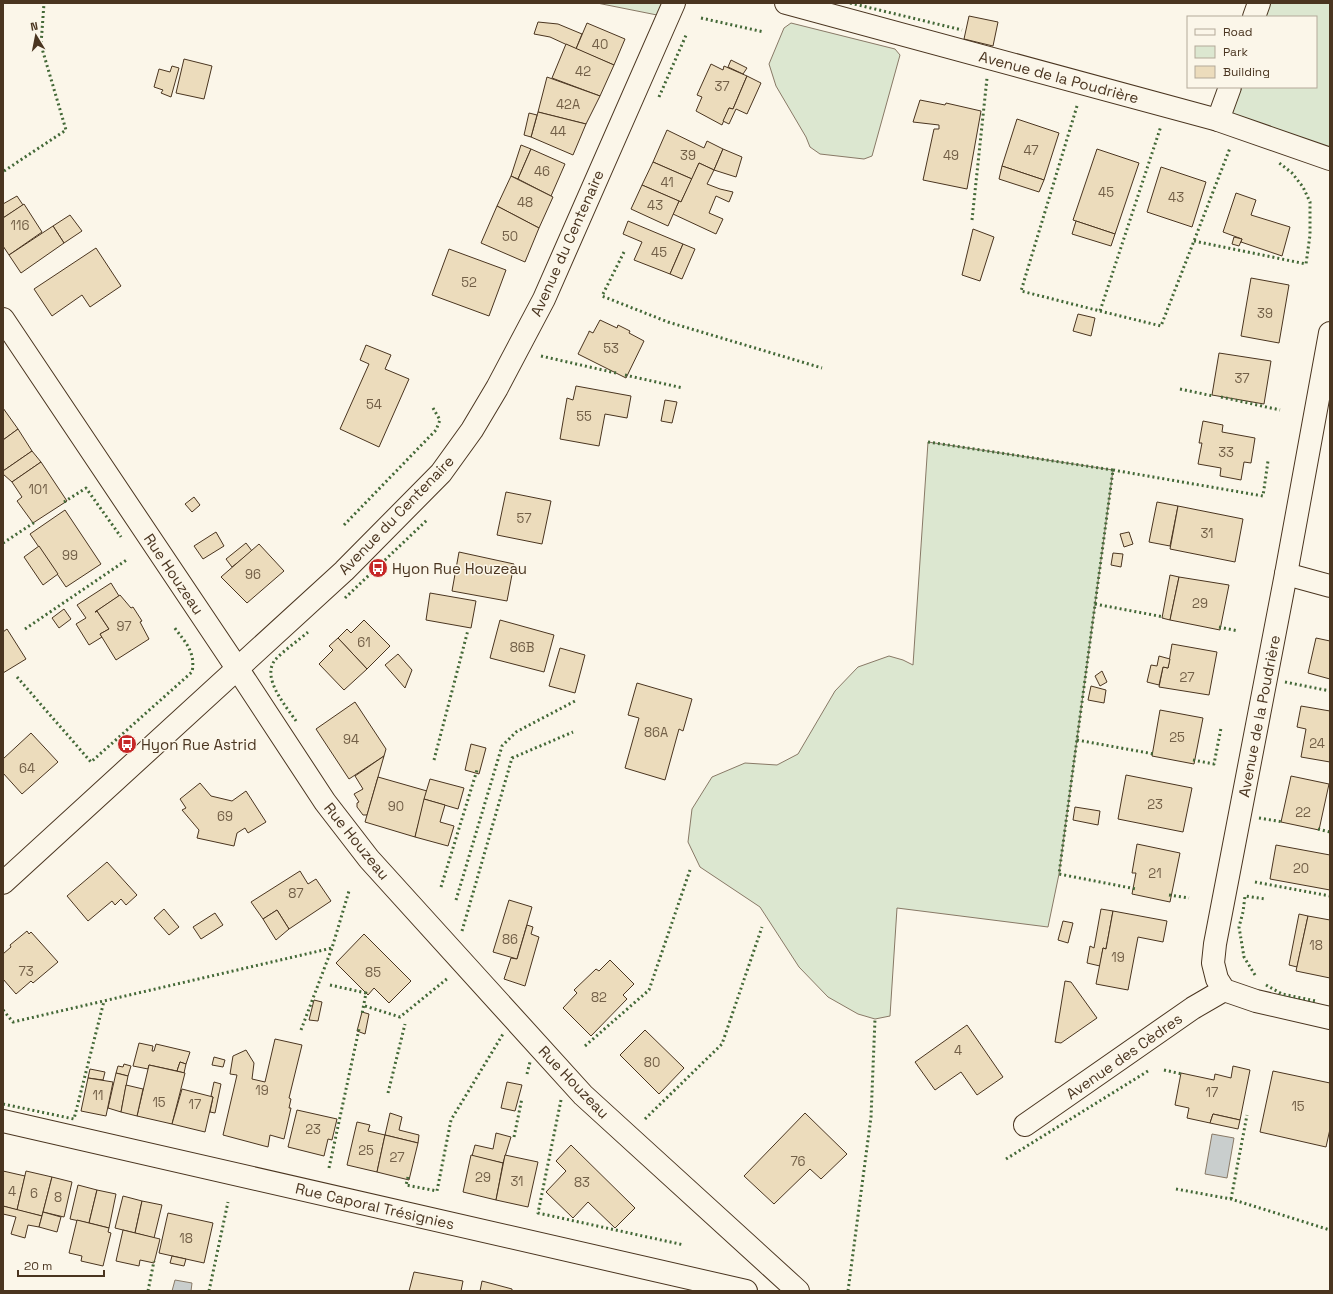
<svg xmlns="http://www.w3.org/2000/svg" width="1333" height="1294" font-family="'Space Grotesk',sans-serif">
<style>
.green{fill:#dce7d0;stroke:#887966}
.water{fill:#c9cecd;stroke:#887966}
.building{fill:#ecdcbc;stroke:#4a3520}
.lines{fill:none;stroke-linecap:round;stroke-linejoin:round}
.minor-casing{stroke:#4a3520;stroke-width:24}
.minor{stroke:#fbf6e9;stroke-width:22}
.hedge{stroke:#436837;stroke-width:3;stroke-dasharray:2 3;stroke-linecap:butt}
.labels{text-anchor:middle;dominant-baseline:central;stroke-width:3;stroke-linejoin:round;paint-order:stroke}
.number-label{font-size:13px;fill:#725f47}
.street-label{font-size:15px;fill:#4a3520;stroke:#fbf6e9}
.poi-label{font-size:15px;fill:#4a3520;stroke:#fbf6e9;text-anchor:start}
</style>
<rect width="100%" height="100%" fill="#fbf6e9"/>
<g class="green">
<path d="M597 3H674L667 17Z"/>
<path d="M1258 3H1330V159L1218 120 1229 87H1316V17H1253Z"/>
<path d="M791 23 895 49 900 55 872 156 864 159 820 154 810 147 806 137 776 86 769 64 784 28Z"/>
<path d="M928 442 1113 470 1059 874 1048 927 897 908 890 1016 875 1019 858 1014 828 997 799 967 760 907 700 867 688 842 692 809 712 777 745 763 777 765 798 754 835 691 858 667 889 656 903 660 913 665Z"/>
</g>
<g class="water">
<path d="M1212 1134 1234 1138 1227 1178 1205 1174Z"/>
<path d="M175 1280 192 1283 191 1291H172Z"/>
</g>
<g class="building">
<path d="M969 16 998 22 993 46 964 39Z"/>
<path d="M538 22 558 24 582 34 576 49 550 37 534 34Z"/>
<path d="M587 23 625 39 614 65 576 49Z"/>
<path d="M566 44 614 65 600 96 552 78Z"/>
<path d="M184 59 212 66 204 99 176 93Z"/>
<path d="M731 60 747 68 743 74 728 67Z"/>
<path d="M711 64 723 70 724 66 747 76 733 109 729 108 722 125 696 111 702 97 697 95Z"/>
<path d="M172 66 179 68 171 97 161 93 163 90 154 87 159 69 170 72Z"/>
<path d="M747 76 761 83 747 114 736 109 729 124 723 121 729 108 733 109Z"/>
<path d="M547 77 600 96 586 124 538 112Z"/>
<path d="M920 100 945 105 946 103 981 111 967 189 923 180 934 129H939V125L913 122Z"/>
<path d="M538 112 586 124 573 155 531 137Z"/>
<path d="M529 113 537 115 531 137 524 135Z"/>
<path d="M1017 119 1059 133 1044 180 1002 166Z"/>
<path d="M667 130 704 148 707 141 723 149 714 170 699 163 692 179 653 162Z"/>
<path d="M521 145 531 149 518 179 511 176Z"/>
<path d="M531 149 565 164 551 196 518 179Z"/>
<path d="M723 149 742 157 736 177 714 170Z"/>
<path d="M1097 149 1139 163 1115 234 1073 220Z"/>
<path d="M653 162 692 179 681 202 642 185Z"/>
<path d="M699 163 714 170 707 184 720 189 733 192 729 202 716 196 709 213 723 219 716 234 673 214 679 201 681 202Z"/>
<path d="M1002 166 1044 180 1039 192 999 179Z"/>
<path d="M1161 167 1206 182 1192 227 1147 212Z"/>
<path d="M511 176 553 197 539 228 497 206Z"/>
<path d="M642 185 679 201 668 226 631 209Z"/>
<path d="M1236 193 1256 200 1251 215 1290 227 1282 256 1241 242 1242 239 1223 232Z"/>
<path d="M17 196 23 205 3 218V204Z"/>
<path d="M24 204 42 232 9 255 3 246V218Z"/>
<path d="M497 206 539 228 525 262 481 243Z"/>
<path d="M70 215 82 231 64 243 53 226Z"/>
<path d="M628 221 683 244 670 274 634 260 642 242 623 234Z"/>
<path d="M1076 221 1115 234 1111 246 1072 234Z"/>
<path d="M53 226 64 243 21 273 9 255Z"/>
<path d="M973 229 994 237 980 281 962 275Z"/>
<path d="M1234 237 1242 239 1239 246 1232 244Z"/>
<path d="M683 244 695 249 682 279 670 274Z"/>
<path d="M96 248 121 286 90 307 82 295 52 316 34 289Z"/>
<path d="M449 249 506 270 489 316 432 295Z"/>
<path d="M1251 278 1289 285 1279 343 1241 336Z"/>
<path d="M1078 314 1095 318 1091 336 1073 331Z"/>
<path d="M600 320 617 328 618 325 630 331 629 333 644 341 626 378 578 354 589 332V331L593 333Z"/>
<path d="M366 345 391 355 385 369 409 379 379 447 340 429 369 364 360 360Z"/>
<path d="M1219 353 1271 361 1264 404 1212 395Z"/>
<path d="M576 386 631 396 627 418 605 414 599 446 560 439 567 398 573 400Z"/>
<path d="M665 400 677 402 672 423 661 421Z"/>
<path d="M3 408 18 429 3 440Z"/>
<path d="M1203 421 1223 425 1222 432 1255 438 1251 463 1244 462 1241 480 1220 476 1221 468 1198 464 1202 443H1199Z"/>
<path d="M18 429 32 451 3 471V440Z"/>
<path d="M32 451 41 462 12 482 3 474V471Z"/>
<path d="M41 462 67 501 33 523 17 501 22 497 12 482Z"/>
<path d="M506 492 551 501 542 544 497 535Z"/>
<path d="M194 497 200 505 192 512 185 504Z"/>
<path d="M1157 502 1178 506 1170 546 1149 542Z"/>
<path d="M1178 506 1243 519 1235 562 1170 549Z"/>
<path d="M65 510 101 564 66 587 30 534Z"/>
<path d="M216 532 224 546 203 559 194 546Z"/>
<path d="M1129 532 1133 544 1124 547 1120 534Z"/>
<path d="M246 543 252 551 232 567 226 559Z"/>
<path d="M259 544 284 571 247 603 221 577Z"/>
<path d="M39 546 58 574 43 585 24 557Z"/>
<path d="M459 552 514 564 507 601 452 591Z"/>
<path d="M1113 553 1123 554 1121 567 1111 565Z"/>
<path d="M1170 575 1179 577 1170 620 1162 618Z"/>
<path d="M1179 577 1229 585 1220 630 1170 620Z"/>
<path d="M111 583 119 596 95 612 97 611 109 629 100 634 102 637 89 645 76 624 86 618 77 605Z"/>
<path d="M430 593 476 601 471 628 426 620Z"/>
<path d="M120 595 131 608 133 607 142 621 140 622 149 639 116 660 100 634 109 629 97 611 95 612Z"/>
<path d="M64 609 71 619 59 628 52 618Z"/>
<path d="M364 620 390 646 367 669 338 638 347 629 351 633Z"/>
<path d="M500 620 554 635 544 672 490 658Z"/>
<path d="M7 629 26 659 3 673V632Z"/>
<path d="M338 638 367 669 344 690 319 664 333 650 329 646Z"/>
<path d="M1316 638 1330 641V679L1308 673Z"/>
<path d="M1172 644 1217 652 1209 695 1159 687 1163 667 1168 668Z"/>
<path d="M560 648 585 655 575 693 549 686Z"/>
<path d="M398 654 412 670 405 688 385 665Z"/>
<path d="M1159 656 1170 659 1168 668 1163 667 1159 685 1147 682 1151 665 1157 666Z"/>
<path d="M1102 671 1107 682 1100 686 1095 676Z"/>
<path d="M637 683 692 699 683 731 679 729 665 780 625 768 639 718 628 715Z"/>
<path d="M1091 686 1106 690 1104 703 1088 700Z"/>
<path d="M355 702 386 749 384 756 349 779 316 729Z"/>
<path d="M1301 706 1330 711V762L1301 757 1306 729 1297 727Z"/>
<path d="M1160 710 1203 718 1194 764 1152 756Z"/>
<path d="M31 733 58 762 22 794 3 773V759Z"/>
<path d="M471 744 486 748 479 774 465 770Z"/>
<path d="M384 756 368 812 367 815H363L357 807V803L359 802 354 794 363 789 355 776Z"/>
<path d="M1126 775 1192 788 1183 832 1118 819Z"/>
<path d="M1291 776 1329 784 1319 830 1281 822Z"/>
<path d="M378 777 427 791 415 837 365 822Z"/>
<path d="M430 779 464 788 458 809 424 799Z"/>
<path d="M200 783 211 796 232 801 246 791 266 822 248 833 245 828 237 833 234 846 197 838 199 830 182 810 186 808 180 799Z"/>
<path d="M424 799 445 805 440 822 454 826 448 846 415 837Z"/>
<path d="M1075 807 1100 811 1098 825 1073 820Z"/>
<path d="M1137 844 1180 853 1170 902 1132 894 1136 873H1132Z"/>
<path d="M1276 845 1330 855V890L1270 879Z"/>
<path d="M107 862 137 895 126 905 121 899 115 905 112 901 88 921 67 896Z"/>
<path d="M300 871 308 884 316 879 331 901 289 929 277 910 263 919 251 902Z"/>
<path d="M509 900 532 907 517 959 493 952Z"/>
<path d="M164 909 179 927 169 935 154 918Z"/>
<path d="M1101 909 1113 911 1106 949 1103 948 1100 966 1087 963 1090 946 1094 948Z"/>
<path d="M277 910 289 929 276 940 263 919Z"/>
<path d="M1113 911 1167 921 1163 942 1138 937 1128 990 1096 984 1103 948 1106 949Z"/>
<path d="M215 913 223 925 201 939 193 927Z"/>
<path d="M1299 914 1308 916 1297 967 1289 965Z"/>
<path d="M1308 916 1330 920V978L1296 971Z"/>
<path d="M1063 921 1073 923 1068 943 1058 940Z"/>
<path d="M527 925 533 927 531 934 539 937 525 986 504 979 511 958 517 959Z"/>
<path d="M27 931 29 934 31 932 58 962 33 983 31 981 16 994 3 979V954L11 947 10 945Z"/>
<path d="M364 934 411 981 389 1003 374 988 368 995 336 963Z"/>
<path d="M610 960 634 984 623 995 627 999 591 1036 563 1008 577 993 574 990 596 969 599 971Z"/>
<path d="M1065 981 1071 982 1097 1018 1061 1043 1055 1042Z"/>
<path d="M314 1000 322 1002 318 1021 309 1020Z"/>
<path d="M362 1012 369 1014 365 1034 357 1031Z"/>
<path d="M967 1025 1003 1077 977 1095 961 1072 935 1090 915 1062Z"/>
<path d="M645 1030 684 1068 659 1094 620 1055Z"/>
<path d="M275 1039 302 1045 289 1098 291 1099 289 1108H291L284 1139 270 1135 268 1147 223 1135 237 1075 230 1074 233 1056 246 1050 254 1063 252 1079 265 1082Z"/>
<path d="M139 1043 153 1046 152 1051H154L156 1044 190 1052 186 1064 180 1062 177 1071 149 1065 148 1069 133 1066Z"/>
<path d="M214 1057 225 1060 223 1067 212 1065Z"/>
<path d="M180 1062 186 1064 184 1073 177 1071Z"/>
<path d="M124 1064 131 1066 128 1076 116 1073 118 1066 123 1067Z"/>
<path d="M149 1065 185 1073 172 1124 137 1116Z"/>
<path d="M1233 1066 1250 1070 1240 1120 1213 1114 1210 1123 1187 1118 1189 1108 1175 1105 1181 1073 1214 1080 1215 1074 1231 1078Z"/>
<path d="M90 1069 105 1072 103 1080 88 1078Z"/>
<path d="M1273 1071 1330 1083V1129L1326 1147 1260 1132Z"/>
<path d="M116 1073 128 1076 121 1112 108 1108Z"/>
<path d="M88 1078 113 1082 106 1116 81 1111Z"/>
<path d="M214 1082 221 1084 215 1113 210 1112 213 1097 211 1096Z"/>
<path d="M507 1082 522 1085 515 1111 501 1108Z"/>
<path d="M126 1085 143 1089 137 1116 121 1112Z"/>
<path d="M182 1089 213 1097 205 1132 172 1124Z"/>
<path d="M297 1110 337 1119 332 1140 328 1139 324 1156 288 1147Z"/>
<path d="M390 1113 402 1117 399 1130 419 1135 418 1143 385 1135Z"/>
<path d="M805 1113 847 1154 821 1179 810 1169 774 1204 744 1176Z"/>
<path d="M1213 1114 1240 1120 1238 1129 1210 1123Z"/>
<path d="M357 1122 370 1125 368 1131 385 1135 377 1172 347 1165Z"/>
<path d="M496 1133 511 1137 503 1163 472 1156 475 1145 493 1149Z"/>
<path d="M385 1135 418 1143 409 1180 377 1172Z"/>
<path d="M571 1145 635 1208 615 1228 588 1202 573 1218 546 1192 566 1171 556 1161Z"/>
<path d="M471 1155 503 1163 496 1200 463 1192Z"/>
<path d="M505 1155 538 1162 528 1207 496 1200Z"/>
<path d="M3 1171 25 1176 17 1210 3 1206Z"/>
<path d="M26 1171 52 1177 42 1216 17 1210Z"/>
<path d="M52 1177 72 1182 64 1217 43 1212Z"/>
<path d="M78 1185 97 1190 89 1223 70 1219Z"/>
<path d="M97 1190 116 1194 109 1228 89 1223Z"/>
<path d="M123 1196 142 1201 135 1233 115 1228Z"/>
<path d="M142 1201 162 1205 154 1238 135 1233Z"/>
<path d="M3 1206 42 1216 39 1227 28 1225 25 1238 11 1234 16 1217 3 1214Z"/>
<path d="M43 1212 61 1217 57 1232 39 1227Z"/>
<path d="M168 1213 213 1223 204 1263 159 1253Z"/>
<path d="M77 1220 109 1228 108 1232 111 1233 103 1266 81 1261 82 1256 69 1253Z"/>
<path d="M123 1230 160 1239 154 1263 140 1260 139 1266 116 1261Z"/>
<path d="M172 1256 186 1259 184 1266 170 1263Z"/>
<path d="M414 1272 463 1281 461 1291H409Z"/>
<path d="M482 1281 512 1289V1291H480Z"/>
</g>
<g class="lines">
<defs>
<g id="minor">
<path d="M786 3 1218 120 1330 159"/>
<path d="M1254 17 1259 3"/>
<path d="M1218 120 1230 87"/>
<path d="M3 319 237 668 325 802 369 859 583 1095 798 1291"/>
<path d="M1330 333 1286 574 1215 944 1213 963 1217 979 1224 990 1256 1001 1330 1018"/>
<path d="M1286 574 1330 586"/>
<path d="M3 883 344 571 441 473 472 430 497 388 544 299 674 3"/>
<path d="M3 1121 746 1291"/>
<path d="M1025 1125 1193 1008 1224 990"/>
</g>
</defs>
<use href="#minor" class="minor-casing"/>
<use href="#minor" class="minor"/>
<g class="hedge">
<path d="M850 3 962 30"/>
<path d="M701 18 764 32"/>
<path d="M659 97 687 33"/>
<path d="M1077 106 1021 291 1100 311 1161 126"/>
<path d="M4 171 66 130 41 45 44 3"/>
<path d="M972 220 987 78"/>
<path d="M1194 241 1306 264 1310 235V202L1303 187 1292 173 1278 162"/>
<path d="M624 252 602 296 668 322 822 368"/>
<path d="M1100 311 1161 326 1230 148"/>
<path d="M541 356 616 373"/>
<path d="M625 375 683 388"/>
<path d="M1180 389 1213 396"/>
<path d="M1221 397 1280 410"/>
<path d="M928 442 1113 470 1059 874 1136 889"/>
<path d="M1113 470 1263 496 1268 461"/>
<path d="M64 502 86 488 121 537"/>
<path d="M344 525 436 430 440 420 433 408"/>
<path d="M3 543 35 522"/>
<path d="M345 598 427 520"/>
<path d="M1095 604 1164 617"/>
<path d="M1219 627 1238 631"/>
<path d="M25 629 128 559"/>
<path d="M17 677 91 762 192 672C196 652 185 642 174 627"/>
<path d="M1285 682 1330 691"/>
<path d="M296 721C286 706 261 678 275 660 283 651 299 640 308 632"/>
<path d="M1077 740 1154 754"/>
<path d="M434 760 468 630"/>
<path d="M1193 760 1214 764 1221 728"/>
<path d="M1259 818 1283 822"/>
<path d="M1318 829 1330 832"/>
<path d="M1255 882 1330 896"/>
<path d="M441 887 477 770"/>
<path d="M1169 895 1189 898"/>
<path d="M456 900 502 746 516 732 575 701"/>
<path d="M462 931 512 758 573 732"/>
<path d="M1255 975 1244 957 1239 927 1243 912 1245 896 1266 899"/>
<path d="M330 985 366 993 362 1014"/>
<path d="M1266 985 1282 994 1316 1001"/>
<path d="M365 1006 400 1017 448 978"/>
<path d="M3 1010 13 1022 332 948 349 891"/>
<path d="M301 1030 332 948"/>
<path d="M585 1046 649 990 690 870"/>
<path d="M1164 1070 1182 1074"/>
<path d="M527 1074 530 1062"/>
<path d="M388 1093 405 1024"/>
<path d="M561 1100 538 1213 684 1245"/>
<path d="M3 1104 74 1119 104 1001"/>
<path d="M645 1119 722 1044 762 927"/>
<path d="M514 1137 522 1098"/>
<path d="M1006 1159 1148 1071"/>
<path d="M329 1168 359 1029"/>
<path d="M408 1177 406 1185 437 1191 451 1120 503 1034"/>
<path d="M1176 1189 1231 1199 1330 1230"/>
<path d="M1231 1199 1247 1115"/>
<path d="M148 1291 154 1261"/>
<path d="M209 1291 228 1202"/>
<path d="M848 1291 871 1117 875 1019"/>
</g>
</g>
<defs>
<symbol id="bus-disc" viewBox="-11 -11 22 22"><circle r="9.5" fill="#c62828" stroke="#fbf6e9"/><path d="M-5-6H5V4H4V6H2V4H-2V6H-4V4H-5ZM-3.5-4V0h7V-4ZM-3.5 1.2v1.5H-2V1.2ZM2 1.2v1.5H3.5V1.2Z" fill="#fff"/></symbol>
</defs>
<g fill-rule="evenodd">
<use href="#bus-disc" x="367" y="557" width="22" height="22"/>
<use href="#bus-disc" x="116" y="733" width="22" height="22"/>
</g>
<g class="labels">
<g class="number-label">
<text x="600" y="44">40</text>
<text x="583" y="71">42</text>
<text x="722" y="86">37</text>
<text x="568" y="104">42A</text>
<text x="558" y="131">44</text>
<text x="1031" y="150">47</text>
<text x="688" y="155">39</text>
<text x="951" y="155">49</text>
<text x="542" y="171">46</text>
<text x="667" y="182">41</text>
<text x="1106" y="192">45</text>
<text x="1176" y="197">43</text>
<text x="525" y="202">48</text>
<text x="655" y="205">43</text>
<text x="20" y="225">116</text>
<text x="510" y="236">50</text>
<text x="659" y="252">45</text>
<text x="469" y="282">52</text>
<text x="1265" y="313">39</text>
<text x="611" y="348">53</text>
<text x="1242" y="378">37</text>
<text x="374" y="404">54</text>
<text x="584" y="416">55</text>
<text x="1226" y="452">33</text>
<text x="38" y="489">101</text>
<text x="524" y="518">57</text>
<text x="1207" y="533">31</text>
<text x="70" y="555">99</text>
<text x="253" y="574">96</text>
<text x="1200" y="603">29</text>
<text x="124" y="626">97</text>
<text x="364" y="642">61</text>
<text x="522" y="647">86B</text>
<text x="1187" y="677">27</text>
<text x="656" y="732">86A</text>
<text x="1177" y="737">25</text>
<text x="351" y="739">94</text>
<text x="1317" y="743">24</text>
<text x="27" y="768">64</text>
<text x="1155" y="804">23</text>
<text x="396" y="806">90</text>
<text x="1303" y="812">22</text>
<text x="225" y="816">69</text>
<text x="1301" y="868">20</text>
<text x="1155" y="873">21</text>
<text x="296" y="893">87</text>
<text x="510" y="939">86</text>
<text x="1316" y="945">18</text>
<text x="1118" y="957">19</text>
<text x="26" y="971">73</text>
<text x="373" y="972">85</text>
<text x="599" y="997">82</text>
<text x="958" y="1050">4</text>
<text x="652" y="1062">80</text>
<text x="262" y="1090">19</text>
<text x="1212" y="1092">17</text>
<text x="98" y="1095">11</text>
<text x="159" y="1102">15</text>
<text x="195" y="1104">17</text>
<text x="1298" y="1106">15</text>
<text x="313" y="1129">23</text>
<text x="366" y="1150">25</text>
<text x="397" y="1157">27</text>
<text x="798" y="1161">76</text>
<text x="483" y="1177">29</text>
<text x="517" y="1181">31</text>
<text x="582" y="1182">83</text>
<text x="12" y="1191">4</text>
<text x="34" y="1193">6</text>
<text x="58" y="1197">8</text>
<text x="186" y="1238">18</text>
</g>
<g class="street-label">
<text transform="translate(1059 77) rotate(15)">Avenue de la Poudrière</text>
<text transform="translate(567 243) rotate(-66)">Avenue du Centenaire</text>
<text transform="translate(396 515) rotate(-46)">Avenue du Centenaire</text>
<text transform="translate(174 574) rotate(56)">Rue Houzeau</text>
<text transform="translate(1259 716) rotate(-79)">Avenue de la Poudrière</text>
<text transform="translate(357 841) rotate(51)">Rue Houzeau</text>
<text transform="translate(1124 1056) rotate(-35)">Avenue des Cèdres</text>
<text transform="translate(574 1082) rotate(46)">Rue Houzeau</text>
<text transform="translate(375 1206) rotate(13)">Rue Caporal Trésignies</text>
</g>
<g class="poi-label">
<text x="392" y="568">Hyon Rue Houzeau</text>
<text x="141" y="744">Hyon Rue Astrid</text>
</g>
</g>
<rect width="1333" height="1294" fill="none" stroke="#4a3520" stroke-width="8"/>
<rect x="1187" y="16" width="130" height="72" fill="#fbf6e9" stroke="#b4a999"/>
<rect x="1195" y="29" width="20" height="6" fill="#fbf6e9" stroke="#b4a999"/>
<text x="1223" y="36" font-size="12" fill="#4a3520">Road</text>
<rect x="1195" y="46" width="20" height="12" fill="#dce7d0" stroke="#b4a999"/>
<text x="1223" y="56" font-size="12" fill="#4a3520">Park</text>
<rect x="1195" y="66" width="20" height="12" fill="#ecdcbc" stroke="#b4a999"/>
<text x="1223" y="76" font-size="12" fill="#4a3520">Building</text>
<g transform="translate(36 36) rotate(350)" stroke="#fbf6e9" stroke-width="3" paint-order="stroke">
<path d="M0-3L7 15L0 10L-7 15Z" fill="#4a3520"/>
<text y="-6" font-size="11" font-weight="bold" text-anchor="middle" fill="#4a3520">N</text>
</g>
<path d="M18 1270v6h86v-6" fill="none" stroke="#4a3520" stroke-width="2"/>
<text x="24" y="1270" font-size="12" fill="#4a3520" stroke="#fbf6e9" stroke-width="3" paint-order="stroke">20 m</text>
</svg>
